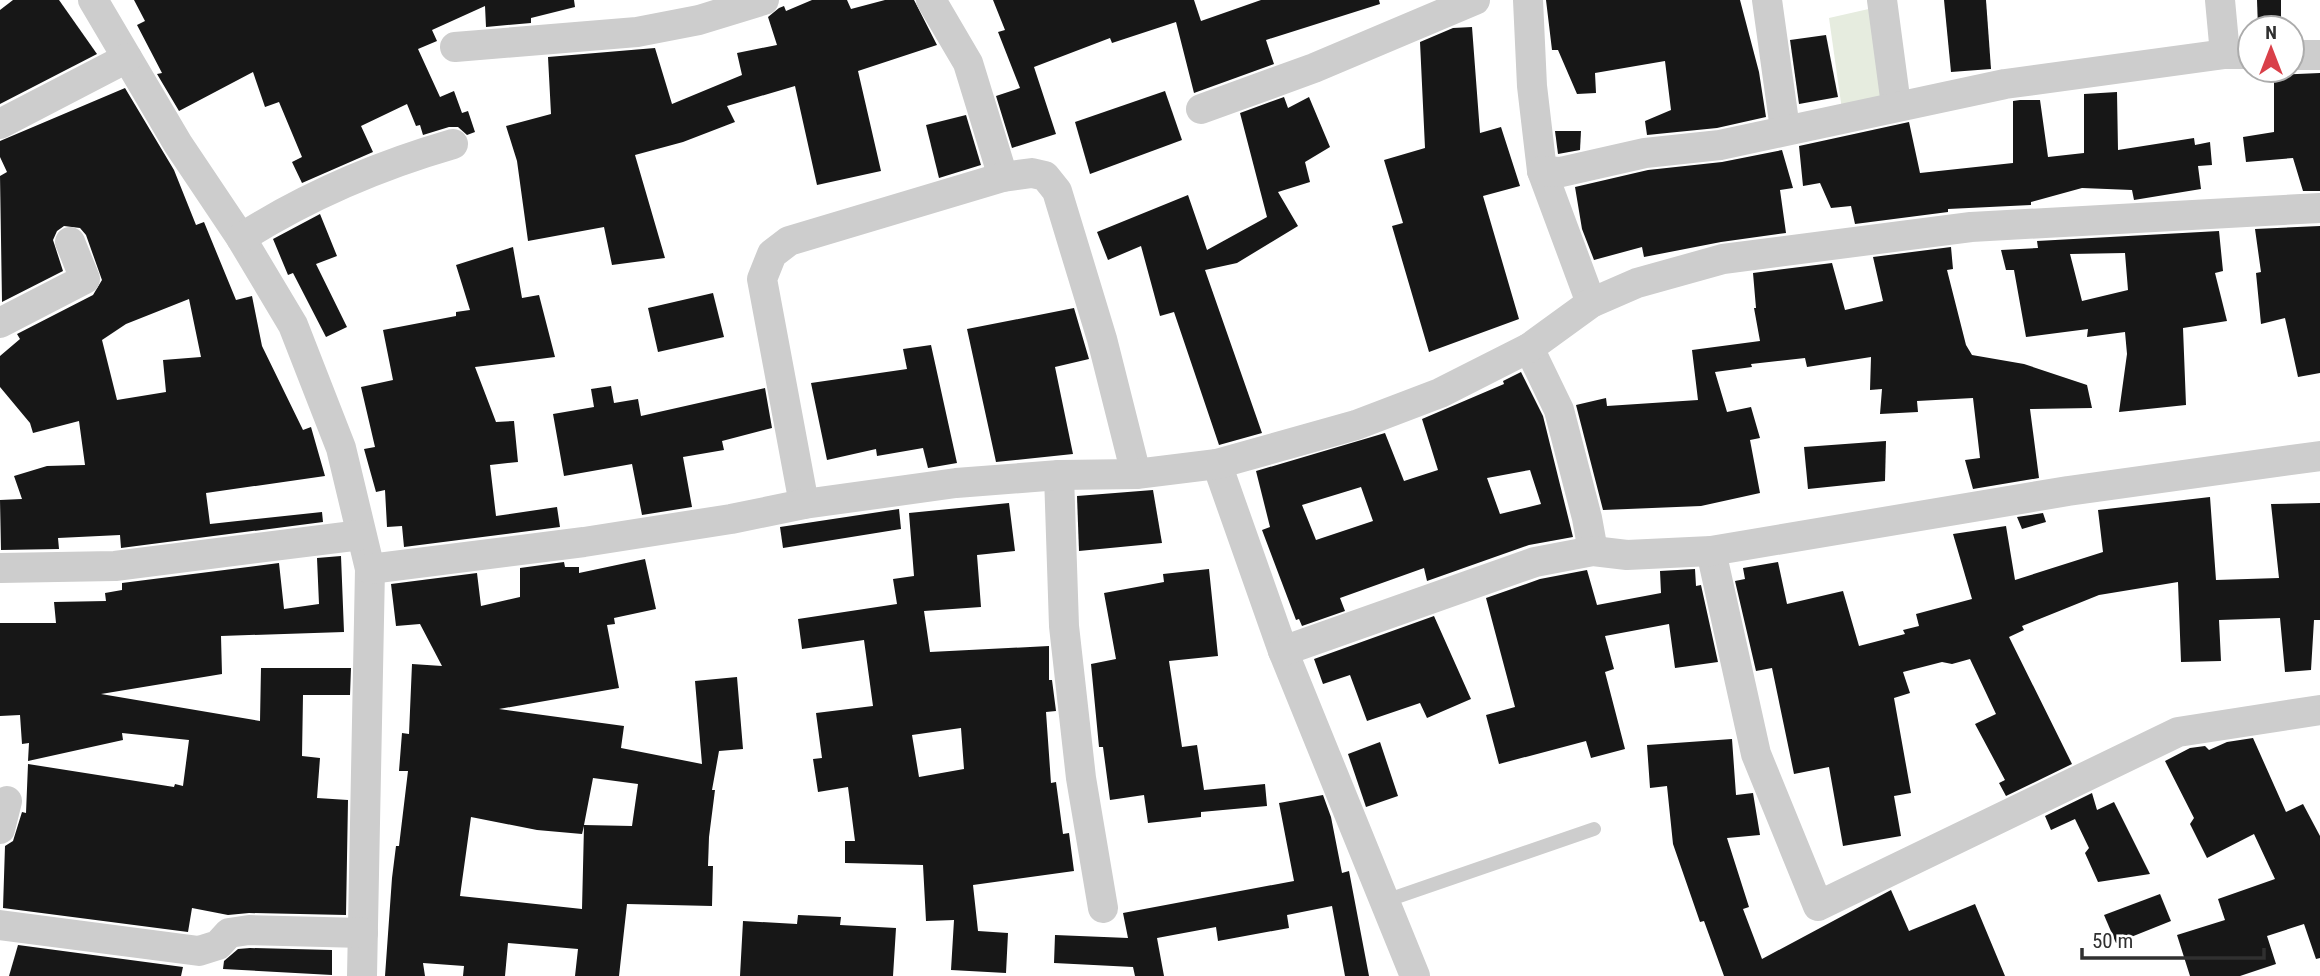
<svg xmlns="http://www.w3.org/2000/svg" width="2320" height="976" font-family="'Roboto Condensed',sans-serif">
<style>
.green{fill:#e6ecdf}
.building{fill:#171717;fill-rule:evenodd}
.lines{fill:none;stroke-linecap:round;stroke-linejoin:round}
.service{stroke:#cdcdcd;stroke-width:14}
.minor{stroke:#cdcdcd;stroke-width:30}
</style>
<rect width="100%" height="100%" fill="#fff"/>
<path class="green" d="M1873 8 1883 99 1842 110 1829 18Z"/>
<g class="building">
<path d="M13 0H59L97 54 0 104V10Z"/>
<path d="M134 0H574L575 7 531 18V23L486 27 485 6 432 30 437 41 418 49 440 97 454 91 462 113 468 111 475 132 467 135 458 127H449L423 135 420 125 416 126 407 104 361 126 373 152 302 183 292 162 302 157 279 102 265 107 253 72 179 111 157 74 162 73 137 25 145 21Z"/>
<path d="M812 0H847L851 9 885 0H914L937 45 858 71 881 171 817 185 795 86 727 106 735 122 683 142 635 155 665 258 612 265 604 227 528 241 517 161 506 126 551 114 548 57 655 48 672 104 742 75 737 53 777 45 768 17 779 8 784 6 786 11Z"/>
<path d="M993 0H1194L1201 21 1261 0H1379L1380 4 1266 40 1274 64 1194 93 1176 22 1112 43 1110 38 1034 67 1056 134 1012 148 996 96 1020 88 998 32 1005 30Z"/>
<path d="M1546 0H1740L1759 72 1766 117 1717 128 1647 135 1645 121 1671 110 1665 61 1595 73 1596 93 1577 94 1558 50H1552Z"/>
<path d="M1944 0H1986L1991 69 1951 72Z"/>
<path d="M2257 0H2281V28H2258Z"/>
<path d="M1472 27 1480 133 1501 127 1520 186 1483 196 1519 319 1429 352 1392 226 1403 223 1384 160 1425 148 1420 42 1453 28Z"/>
<path d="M1826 35 1838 97 1799 104 1790 40Z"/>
<path d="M2320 73V191H2303L2293 158 2246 162 2243 137 2274 132V75Z"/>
<path d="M125 88 174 170 196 225 204 222 236 300 252 296 262 346 303 430 311 427 325 476 206 493 210 524 322 512 323 522 121 548 120 535 58 538 59 549 1 550 0 500 22 499 14 476 47 466 85 465 79 421 33 433 30 423 0 387V356L20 339 17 334 93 295 102 280 86 235 80 228 64 226 57 231 53 240 63 271 2 302 0 176 7 172 0 157V141ZM189 299 201 357 163 360 166 392 117 400 102 340 126 324Z"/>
<path d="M1165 91 1182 140 1090 174 1075 122Z"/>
<path d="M2117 92 2118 150 2194 138 2195 145 2210 142 2212 165 2198 166 2201 189 2134 200 2132 190 2082 188 2031 202V205L1948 209V212L1855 224 1851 206 1831 208 1820 183 1803 186 1799 146 1909 122 1920 173 2013 163V101L2020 100H2040L2048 157 2084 153V94Z"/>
<path d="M1284 97 1288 108 1309 97 1330 147 1305 162 1310 182 1278 192 1298 226 1237 263 1205 270 1262 433 1219 445 1174 312 1160 316 1141 246 1108 260 1097 232 1188 195 1207 250 1267 217 1240 113Z"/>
<path d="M966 115 981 165 939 178 926 125Z"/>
<path d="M1555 131H1581L1580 150 1558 154Z"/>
<path d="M1782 150 1793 188 1780 190 1786 233 1721 242 1644 257 1642 247 1594 260 1582 229 1575 187 1648 170 1722 162Z"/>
<path d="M320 214 337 256 316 264 347 327 326 337 293 273 288 275 273 239Z"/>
<path d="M2320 226V373L2298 377 2285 318 2261 324 2256 273 2261 272 2255 229Z"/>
<path d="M2219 231 2223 271 2215 273 2227 321 2183 328 2186 405 2119 412 2127 354 2125 332 2087 337 2088 329 2026 337 2014 270H2006L2001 250 2038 248 2037 241ZM2125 253 2128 290 2082 301 2070 254Z"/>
<path d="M513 247 522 298 539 295 555 357 475 367 496 422 514 421 518 462 490 465 496 516 557 507 560 527 404 547 402 526 387 527 385 490 376 492 364 449 375 447 361 387 393 380 383 330 456 316V312L470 310 456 265Z"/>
<path d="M1951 247 1953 269 1947 270 1966 345 1972 355 2024 364 2087 385 2092 408 2030 409 2039 478 1973 489 1965 460 1980 458 1973 398 1917 401 1918 412 1880 414 1882 389 1870 390 1871 357 1807 367 1805 358 1751 364 1752 367 1715 372 1727 412 1751 407 1760 438 1750 440 1760 493 1701 506 1603 510 1576 405 1606 398 1607 406 1698 400 1692 350 1760 341 1754 308H1756L1753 273 1832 263 1845 310 1883 301 1873 257Z"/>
<path d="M713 293 724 337 658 352 648 308Z"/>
<path d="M1074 308 1089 359 1055 367 1073 454 996 462 967 329Z"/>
<path d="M931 345 957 463 928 468 923 448 877 456 876 449 827 460 811 383 907 369 903 349Z"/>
<path d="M1521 372 1543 416 1573 537 1529 545 1427 581 1424 568 1340 598 1345 611 1302 626 1299 619 1296 620 1262 530 1270 527 1256 471 1385 433 1404 481 1438 470 1422 419 1504 384 1503 381ZM1530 470 1541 504 1500 514 1487 478ZM1361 487 1373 521 1316 540 1302 505Z"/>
<path d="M611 386 614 403 638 399 641 416 765 388 772 428 722 441 724 450 683 457 692 507 642 515 632 464 564 476 553 414 594 407 591 389Z"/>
<path d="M1886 441 1885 481 1808 489 1804 447Z"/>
<path d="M1153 490 1162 543 1079 551 1077 496Z"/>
<path d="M2210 497 2216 580 2279 578 2271 504 2320 503V620H2314L2311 670 2285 672 2280 618 2219 620 2221 661 2181 662 2178 582 2099 595 2022 626 2024 630 2009 637 2072 764 2006 796 1999 783 2005 780 1975 724 1996 714 1970 659 1952 664 1942 662 1903 672 1910 693 1894 698 1911 793 1894 796 1901 836 1843 846 1829 767 1794 774 1772 668 1756 671 1735 581 1745 579 1743 568 1778 562 1787 604 1843 591 1859 646 1905 634 1903 630 1919 626 1916 614 1972 599 1953 534 2006 526 2015 580 2103 552 2098 510Z"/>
<path d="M1009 503 1015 551 977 555 981 607 924 611 930 652 1049 646V680H1052L1056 711 1046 712 1051 783 1056 782 1063 834 1069 833 1074 871 973 885 978 931 1008 933 1006 973 951 970 954 920 926 921 923 865 845 863V841H855L848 787 818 792 813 759 822 758 816 713 873 706 864 640 802 649 798 619 897 604 893 579 914 576 909 513ZM961 728 964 769 919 777 912 735Z"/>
<path d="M899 509 901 529 783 548 780 527Z"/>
<path d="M2043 513 2046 522 2022 529 2017 517Z"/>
<path d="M341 556 344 632 221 636 222 674 101 694 260 721 261 668H351L350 695H303L302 756 320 758 317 798 348 800 346 915 249 913 228 915 192 908 188 932 3 908 5 846 13 841 22 812 26 813 28 764 174 787 175 784 183 786 189 740 122 733 123 740 28 761 29 743 22 744 20 715 0 716V623H56L54 602 106 601 105 593 122 590V583L279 563 284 609 319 604 317 558Z"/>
<path d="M645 559 656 609 614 618 615 624 607 625 619 688 499 709 624 726 621 748 702 764 695 681 737 677 743 749 719 751 712 790H715L709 837 708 866H713L712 906 627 904 619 976H575L578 949 508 943 505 976H463L464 966 423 963 425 976H385L392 878 396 846H399L408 771H399L402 733 409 734 412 664 442 666 420 624 396 626 391 584 477 573 481 606 520 597V568L564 562 565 567H579V573ZM593 778 638 784 632 826 584 825ZM471 817 537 830 582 834 584 826 582 909 460 896Z"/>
<path d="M1209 569 1218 656 1169 661 1182 747 1197 745 1204 790 1265 784 1267 806 1201 812V817L1148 823 1144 795 1110 800 1103 747H1099L1091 664 1116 659 1104 593 1164 582 1163 574Z"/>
<path d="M1695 569 1696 586 1701 585 1718 662 1675 668 1669 624 1605 636 1614 669 1605 672 1625 749 1591 758 1586 741 1499 764 1486 715 1515 707 1486 598 1540 579 1587 570 1597 605 1661 593 1660 571Z"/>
<path d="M1434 616 1471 699 1427 718 1420 703 1367 721 1350 675 1323 684 1314 659Z"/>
<path d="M2253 738 2286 812 2303 804 2320 836V958L2316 959 2304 924 2267 936 2276 964 2240 976H2190L2177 935 2225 920 2218 899 2275 879 2254 834 2207 858 2190 824 2194 818 2165 761 2190 748 2205 746 2209 750 2227 742Z"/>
<path d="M1732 739 1736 795 1753 793 1760 835 1727 838 1749 907 1743 909 1762 959 1891 890 1909 931 1975 904 2005 976H1724L1704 921 1700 922 1673 844 1667 786 1650 788 1647 745Z"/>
<path d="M1380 742 1398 796 1366 807 1348 754Z"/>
<path d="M2092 793 2097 810 2114 802 2150 874 2098 882 2085 853 2089 848 2075 819 2051 830 2045 816Z"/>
<path d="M1323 795 1331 817 1342 873 1349 871 1369 976H1345L1332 906 1287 915 1289 928 1218 941 1216 927 1157 938 1164 976H1135L1133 967 1054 963 1055 935 1128 938 1123 913 1294 881 1279 803Z"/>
<path d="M2160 894 2171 921 2116 943 2104 915Z"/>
<path d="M798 915 841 917 840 925 896 928 893 976H740L743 921 797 924Z"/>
<path d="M18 945 183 967 181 976H9Z"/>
<path d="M250 948 332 950V975L223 969 224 961 238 949Z"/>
</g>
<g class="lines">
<path class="service" d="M1385 901 1594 829"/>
<g class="minor">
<path d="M93 0 178 144 241 238 293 325 341 448 370 569 362 976"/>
<path d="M931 0 968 63 1003 177"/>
<path d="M1528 0 1532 86 1542 171 1591 303"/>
<path d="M1767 0 1785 129"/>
<path d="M1882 0 1896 105"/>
<path d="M2220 0 2225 54"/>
<path d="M455 47 637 32 699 20 764 0"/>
<path d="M2292 55H2320"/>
<path d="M1201 109 1314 68 1475 0"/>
<path d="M0 124 127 58"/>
<path d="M1542 171 1561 172 1645 153 1720 145 2005 84 2225 54H2250"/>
<path d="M241 238C307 196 377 166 453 144"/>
<path d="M0 323 85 279 70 242"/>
<path d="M1529 348 1559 410 1587 518 1593 551"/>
<path d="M1217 464 1283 651 1415 976"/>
<path d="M1059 475 1064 626 1081 778 1103 908"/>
<path d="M804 504 762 279 772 254 789 241 1003 177 1032 173 1045 176 1057 191 1102 339 1136 474"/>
<path d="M1711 551 1756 754 1818 906 2178 732 2320 710"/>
<path d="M0 568 115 566 361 535"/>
<path d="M370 569 584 542 731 519 804 504 956 483 1059 475 1136 474 1217 464 1356 425 1440 393 1529 348 1591 303 1637 283 1723 259 1971 227 2320 208"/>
<path d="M1283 651 1535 562 1593 551 1627 555 1711 551 2068 491 2320 456"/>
<path d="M0 829 7 801"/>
<path d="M0 925 199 951 218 945 229 933 249 930 363 933"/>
</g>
</g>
<g transform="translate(2271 49)"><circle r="33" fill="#ffffff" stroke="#acacac" stroke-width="2"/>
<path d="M0-5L12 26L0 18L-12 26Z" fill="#d94049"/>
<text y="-10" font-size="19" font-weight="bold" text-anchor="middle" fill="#303030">N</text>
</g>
<path d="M2082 948v10h182v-10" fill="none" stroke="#303030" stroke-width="3.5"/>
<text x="2092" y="948" font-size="21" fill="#303030" stroke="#ffffff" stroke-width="5" paint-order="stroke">50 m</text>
</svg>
